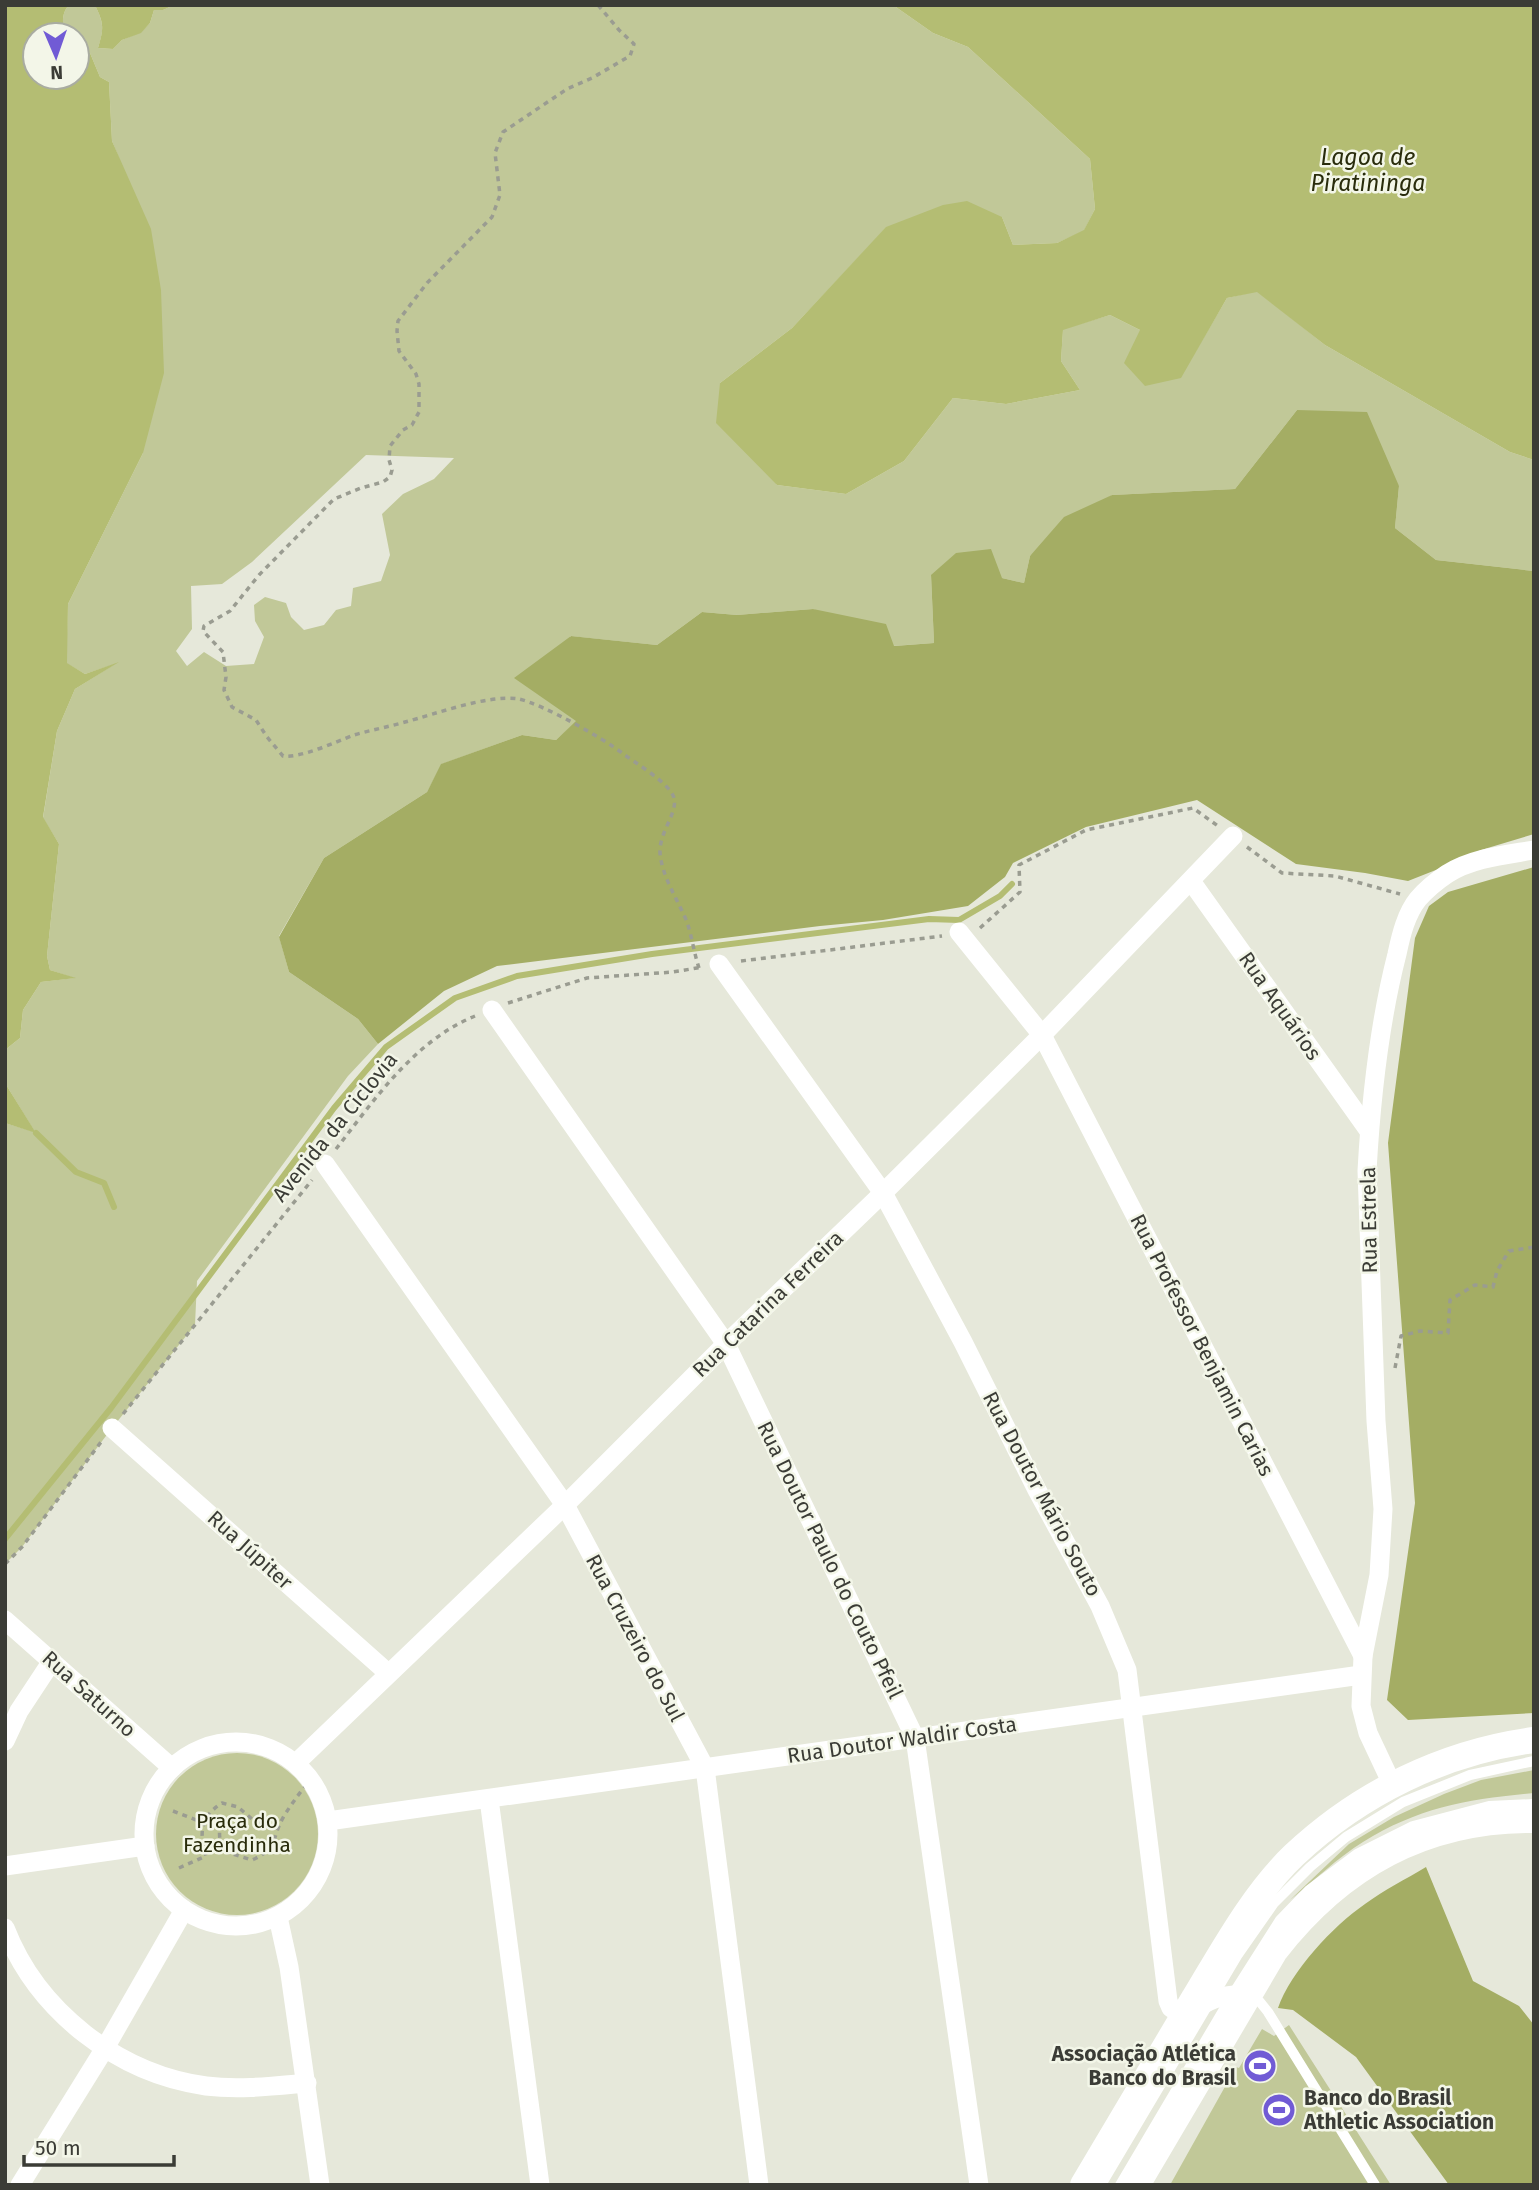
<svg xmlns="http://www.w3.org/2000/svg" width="1539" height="2190" font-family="'Fira Sans',sans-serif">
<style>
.green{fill:#c1c898;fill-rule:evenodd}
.forest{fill:#a4ad64}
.water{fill:#b4bd73}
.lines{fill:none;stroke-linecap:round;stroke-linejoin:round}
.stream{stroke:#b4bd73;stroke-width:6}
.path{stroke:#9a9c91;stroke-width:3.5;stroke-dasharray:5 5;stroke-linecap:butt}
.service{stroke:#fff;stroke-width:10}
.minor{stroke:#fff;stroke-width:19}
.secondary{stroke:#fff;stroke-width:26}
.labels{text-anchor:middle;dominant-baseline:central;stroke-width:5;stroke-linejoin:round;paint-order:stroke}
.street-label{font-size:21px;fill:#3b3c36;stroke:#f3f6e8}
.park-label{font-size:21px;fill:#292c0b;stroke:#f3f6e8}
.poi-label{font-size:21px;font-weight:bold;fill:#3b3c36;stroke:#f3f6e8;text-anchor:end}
.water-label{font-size:23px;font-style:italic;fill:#292c0c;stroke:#f3f6e8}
</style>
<rect width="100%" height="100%" fill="#e6e8da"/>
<g class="green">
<path d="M69 5H95C104 24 104 28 98 48L113 49 122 40 141 32 150 23 154 10H163L174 5H893L933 33 968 47 1090 159 1095 209 1084 231 1057 243 1013 245 1002 217 886 228 792 328 720 383 777 485 846 494 904 461 953 398 1006 404 1080 390 1061 361 1063 329 1110 315 1140 330 1180 378 1227 298 1257 291 1325 345 1510 452 1534 460V571L1436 560 1395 528 1399 486 1297 410 1235 489 1112 495 1030 556 1024 583 1002 578 931 575 934 643 893 646 813 609 737 615 702 612 657 645 570 636 577 721 556 740 522 735 442 764 427 792 324 858 279 936 289 972 358 1019 378 1044 348 1076 197 1281 195 1325 112 1428 22 1547 5 1564V1123L35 1132 5 1083V1050L20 1038 23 1010 41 982 74 978 50 970 47 956 59 844 43 818 57 731 75 689 115 664 85 674 66 663 68 604 143 453 119 158 112 141 109 82 100 77 90 53 77 48V35H66C62 26 61 13 69 5ZM366 455 454 458 434 479 403 494 382 514 390 555 381 581 353 588 351 606 336 610 324 625 304 630 291 617 286 603 265 597 254 605 255 621 264 637 254 664 226 666 204 652 187 666 176 651 192 629 191 586 222 584 252 562Z"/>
<circle cx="237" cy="1834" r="81"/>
<path d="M1534 1770V1793C1469 1799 1419 1807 1363 1842 1337 1858 1314 1881 1290 1900L1349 1844 1394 1817 1444 1794 1481 1780Z"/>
<path d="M1289 2025 1391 2185H1170L1236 2067 1239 2068 1262 2029 1274 2036Z"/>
</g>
<g class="forest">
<path d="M1297 410 1367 412 1399 486 1395 528 1436 560 1534 571V834L1481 850 1451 864 1408 881 1365 873 1296 864 1197 800 1086 827 1013 863 1005 877 968 906 883 920 820 926 497 966 444 991 378 1044 358 1019 289 972 279 937 324 858 427 792 441 764 522 735 556 740 576 721 514 678 571 636 657 645 702 612 737 615 813 609 886 624 894 646 934 643 931 575 956 553 991 549 1002 578 1024 583 1030 556 1064 517 1112 495 1235 489Z"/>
<path d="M1534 867V1713L1408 1720 1387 1700 1415 1503 1388 1143 1415 938 1429 906 1448 892Z"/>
<path d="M1426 1867 1473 1981 1519 2006 1534 2025V2185H1449L1356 2057 1293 2010 1278 2008C1291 1971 1333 1926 1365 1904 1384 1890 1406 1879 1426 1867Z"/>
</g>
<g class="water">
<path d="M5 5H69C61 13 62 26 66 35H35V77H77V48L90 53 100 77 109 82 112 141 151 229 161 290 164 373 143 453 68 604 67 663 85 674 119 662 75 689 57 731 43 817 59 844 47 956 50 970 76 978 41 982 23 1010 20 1038 5 1050Z"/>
<path d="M95 5H174L163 10H154L150 23 141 33 122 40 113 49 98 48C104 28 104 24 95 5Z"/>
<path d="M893 5H1534V460L1510 452 1325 345 1257 292 1227 298 1181 378 1145 386 1124 363 1140 330 1110 315 1063 330 1061 361 1080 390 1006 404 953 398 904 461 846 494 777 485 716 423 720 383 792 328 886 227 943 205 967 201 1002 217 1013 245 1057 243 1084 230 1095 209 1090 159 968 47 933 33Z"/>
<path d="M5 1083 36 1133 5 1123Z"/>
</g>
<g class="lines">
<g class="stream">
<path d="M36 1133 76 1172 104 1183 114 1207"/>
<path d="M5 1539 111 1408 334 1108 386 1047 455 998 517 976 652 954 929 919 959 920 1000 896 1012 884"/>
</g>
<g class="path">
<path d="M598 5 619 30 634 44 630 56 592 78 567 89 503 132 495 153 500 195 492 217 427 283 398 321 397 331 399 351 416 374 419 384V412L412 425 403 430 390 446 389 460 392 470 390 477 383 482 361 488 334 499 259 575 230 611 204 626 203 631 223 652 226 677 224 690 232 707 256 720 267 737 283 756C302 758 335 742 354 735 371 730 388 727 405 722 436 714 488 694 519 699 542 704 603 738 622 753 634 762 671 784 674 798 678 813 659 832 660 853 662 877 678 900 687 922 692 937 694 953 699 968"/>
<path d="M1247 847 1282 873 1335 876 1400 894"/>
<path d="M980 928 1020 892 1019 865 1086 830 1193 808 1218 826"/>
<path d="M741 961 942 936"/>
<path d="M508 1003 587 978 673 972 703 967"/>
<path d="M336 1149C375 1099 414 1041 475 1016"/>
<path d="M1395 1368 1401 1336 1420 1331 1448 1333 1450 1300 1475 1285 1493 1287 1497 1271 1509 1251 1534 1247"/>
<path d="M123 1414 312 1180"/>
<path d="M5 1564 22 1547 101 1442"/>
<path d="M173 1811 204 1823"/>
<path d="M239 1828 237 1824 223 1822C217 1832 220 1840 223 1851L252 1860C279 1848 271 1838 284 1816 292 1803 301 1791 311 1779"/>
<path d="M179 1868 206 1856C199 1833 200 1817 222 1803L238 1807 252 1819 279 1829"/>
</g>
<g class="service">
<path d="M1249 1995 1260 2002 1268 2012 1375 2185"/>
<path d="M1101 2185 1237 1956 1274 1903 1310 1867 1346 1837 1403 1802 1470 1775 1534 1761"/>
<path d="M1120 2185 1233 1994 1280 1920 1309 1890 1357 1854 1413 1826 1489 1806 1534 1804"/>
</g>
<g class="minor">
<path d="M1191 881 1369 1131"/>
<path d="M959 932 1042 1035 1363 1656"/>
<path d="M719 964 883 1193 963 1342 1037 1490 1100 1606 1127 1670 1168 2001 1171 2008 1184 2016C1207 2001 1220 1993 1249 1995"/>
<path d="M492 1010 726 1344 915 1738 979 2185"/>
<path d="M325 1164 565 1505 705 1768 759 2185"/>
<path d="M112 1428 388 1673"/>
<path d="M5 1620 172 1768"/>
<path d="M5 1741 19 1711 52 1661"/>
<circle cx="236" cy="1834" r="92"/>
<path d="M296 1763 565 1505 726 1344 883 1193 1042 1035 1233 836"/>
<path d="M1392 1784 1368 1733 1361 1706 1363 1656 1379 1575 1383 1509 1376 1421 1367 1171C1371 1099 1379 1024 1397 954 1401 935 1406 914 1418 899 1425 891 1438 880 1447 874 1472 858 1505 855 1534 850"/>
<path d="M489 1799 540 2185"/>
<path d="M328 1821 1361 1675"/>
<path d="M5 1866 145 1846"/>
<path d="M278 1917 289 1967 320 2185"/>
<path d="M5 1928C37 2011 118 2074 206 2086 240 2090 273 2086 307 2083"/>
<path d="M20 2185 105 2048 184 1910"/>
</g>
<g class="secondary">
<path d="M1083 2185C1120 2122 1157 2060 1194 1998 1223 1950 1254 1893 1294 1855 1360 1793 1444 1752 1534 1740"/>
<path d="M1137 2185 1275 1951C1341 1866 1425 1819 1534 1820"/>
</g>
</g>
<defs>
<symbol id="stadium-disc" viewBox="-11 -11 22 22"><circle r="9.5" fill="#715bd5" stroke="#f3f6e8"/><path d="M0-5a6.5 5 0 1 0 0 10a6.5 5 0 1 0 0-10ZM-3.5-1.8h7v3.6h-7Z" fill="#fff"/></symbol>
</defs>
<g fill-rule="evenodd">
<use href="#stadium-disc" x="1241" y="2047" width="38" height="38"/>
<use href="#stadium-disc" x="1260" y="2091" width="38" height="38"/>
</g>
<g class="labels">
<g class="street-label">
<text transform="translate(1280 1006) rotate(55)">Rua Aquários</text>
<text transform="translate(335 1127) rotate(-51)">Avenida da Ciclovia</text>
<text transform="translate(1369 1220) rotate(-91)">Rua Estrela</text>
<text transform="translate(768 1304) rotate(-44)">Rua Catarina Ferreira</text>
<text transform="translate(1202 1345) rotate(63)">Rua Professor Benjamin Carias</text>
<text transform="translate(1042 1494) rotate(62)">Rua Doutor Mário Souto</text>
<text transform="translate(250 1550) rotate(42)">Rua Júpiter</text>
<text transform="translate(830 1560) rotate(64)">Rua Doutor Paulo do Couto Pfeil</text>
<text transform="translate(635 1638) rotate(62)">Rua Cruzeiro do Sul</text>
<text transform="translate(89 1694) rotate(42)">Rua Saturno</text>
<text transform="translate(902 1740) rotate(-8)">Rua Doutor Waldir Costa</text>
</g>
<g class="park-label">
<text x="237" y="1821">Praça do<tspan x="237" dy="24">Fazendinha</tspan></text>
</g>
<g class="poi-label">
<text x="1236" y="2054">Associação Atlética<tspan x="1236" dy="24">Banco do Brasil</tspan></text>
<text x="1304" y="2098" text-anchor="start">Banco do Brasil<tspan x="1304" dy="24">Athletic Association</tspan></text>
</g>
<g class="water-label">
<text x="1368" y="157">Lagoa de<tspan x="1368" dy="26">Piratininga</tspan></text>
</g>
</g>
<rect width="1539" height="2190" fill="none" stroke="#3b3c36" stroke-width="14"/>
<g transform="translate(56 56) rotate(178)"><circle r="33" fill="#f3f6e8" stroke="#a9aca1" stroke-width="2"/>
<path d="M0-5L12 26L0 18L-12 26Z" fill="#715bd5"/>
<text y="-10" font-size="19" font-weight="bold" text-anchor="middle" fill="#3b3c36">N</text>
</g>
<path d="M24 2155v10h150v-10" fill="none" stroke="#3b3c36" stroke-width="3.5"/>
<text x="35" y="2155" font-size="21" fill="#3b3c36" stroke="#f3f6e8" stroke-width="5" paint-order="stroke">50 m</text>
</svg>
